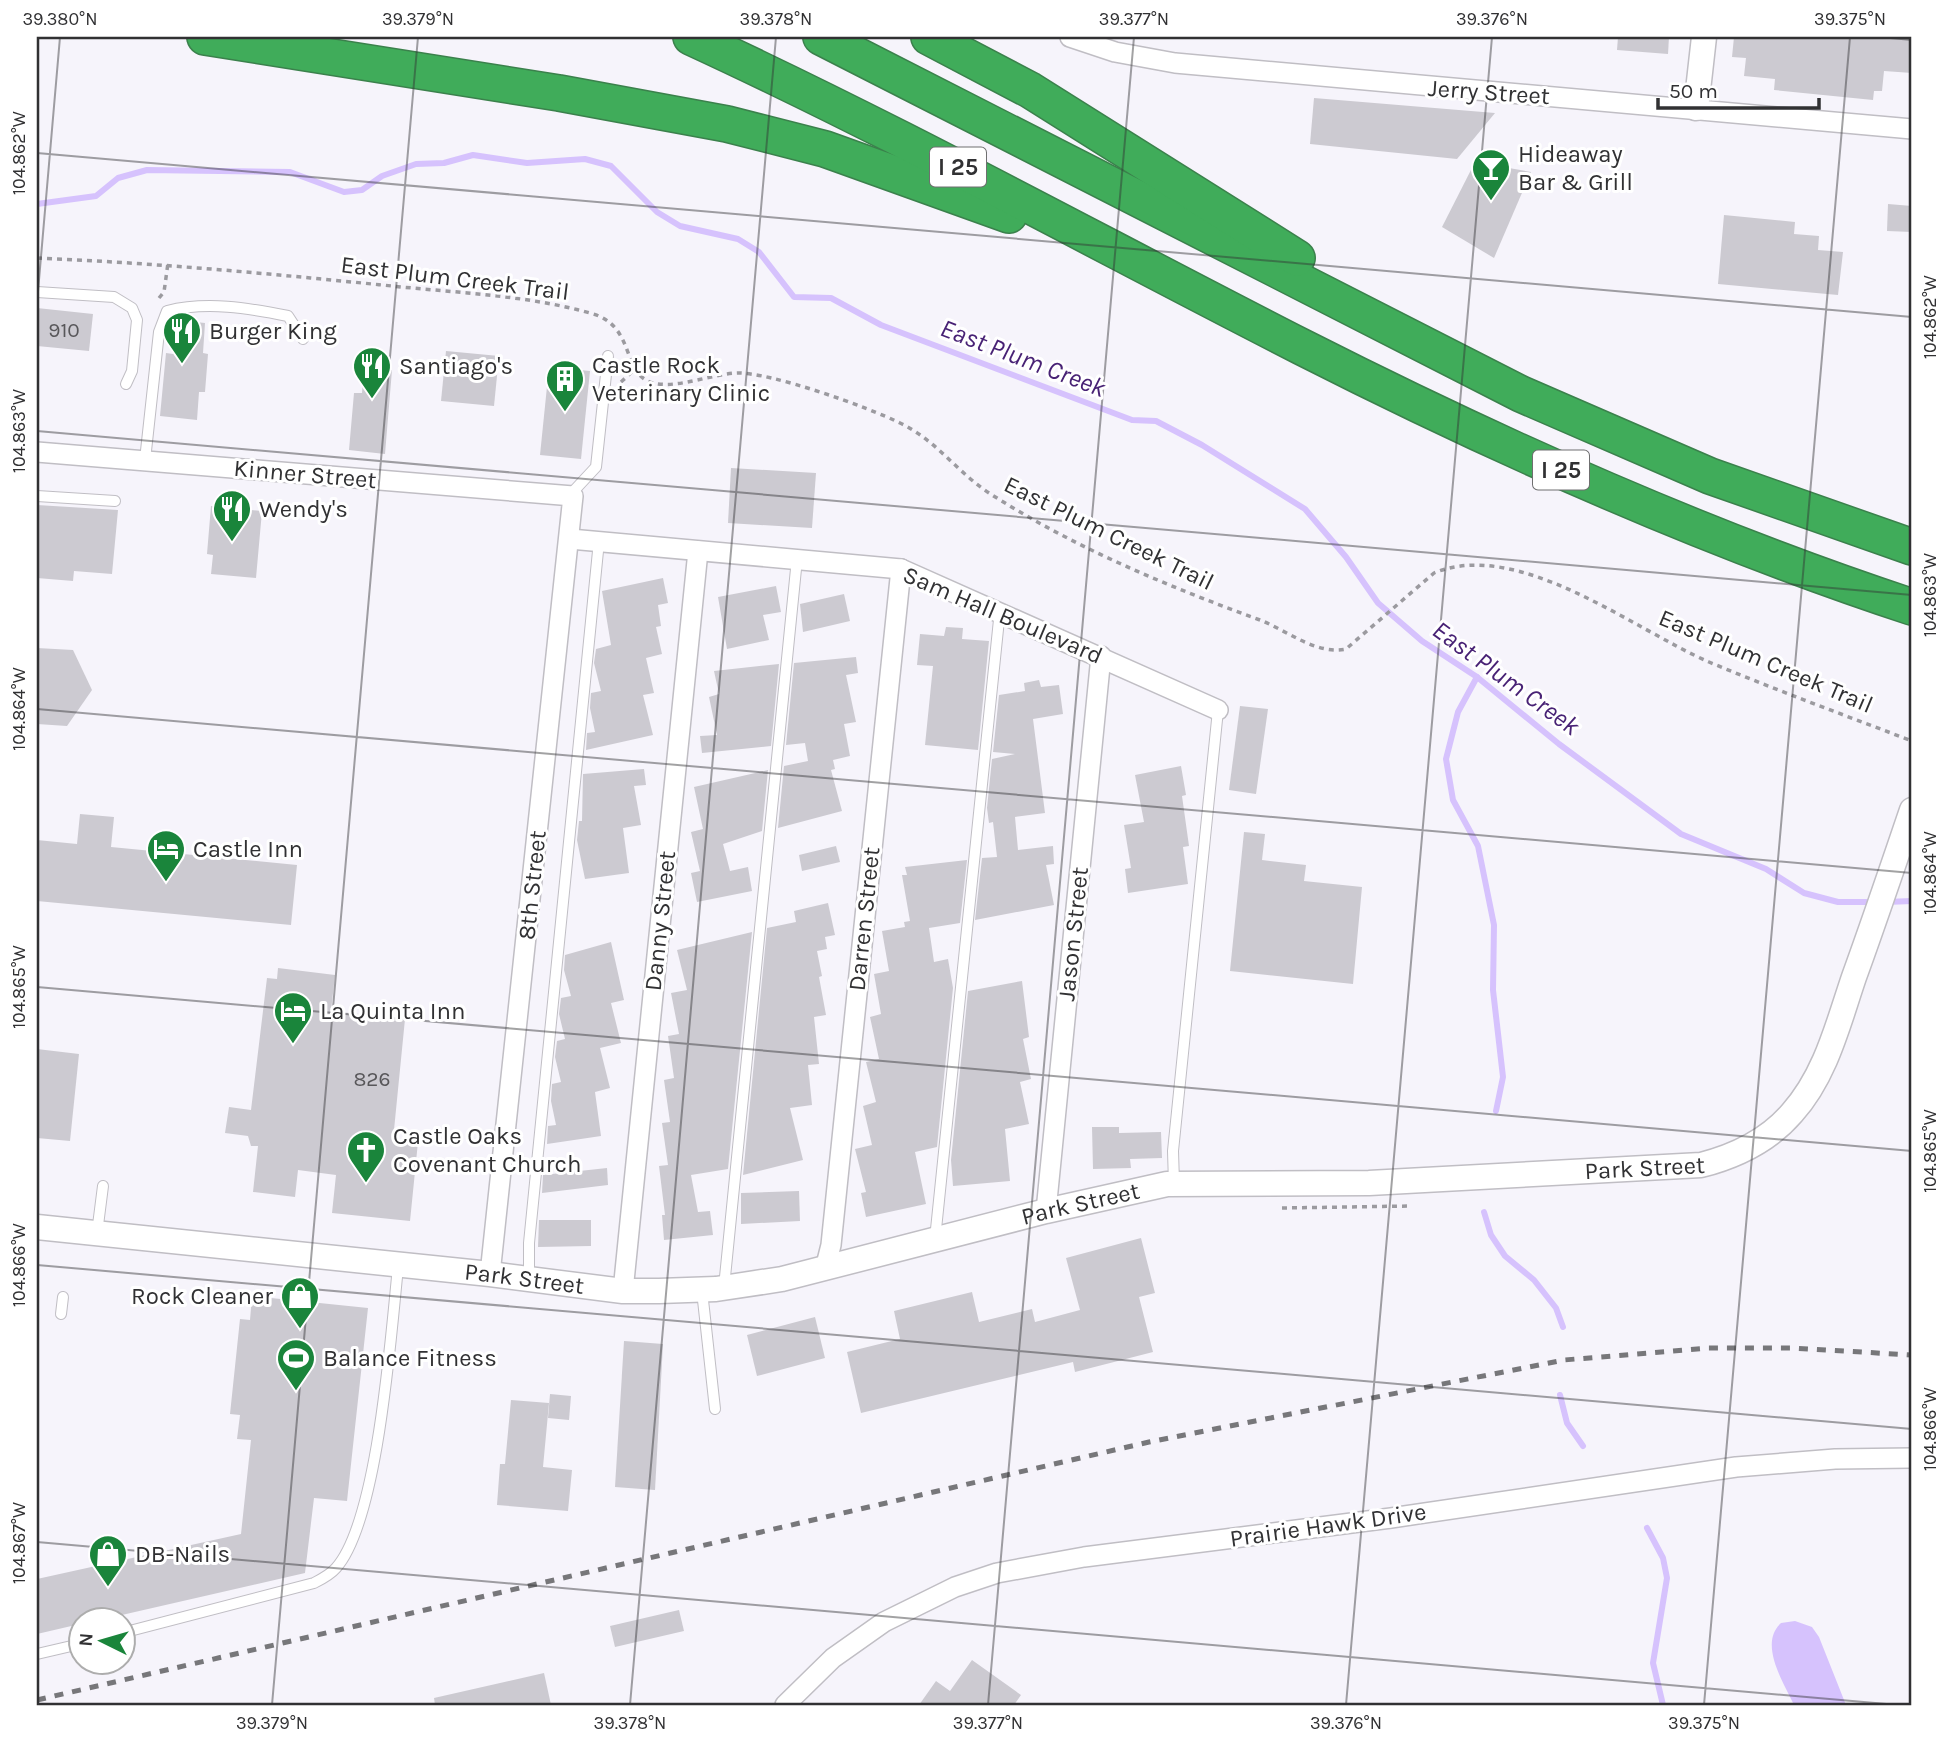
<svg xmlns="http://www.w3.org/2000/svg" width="1949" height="1742" font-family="Karla,sans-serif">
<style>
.water{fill:#d6c2fd}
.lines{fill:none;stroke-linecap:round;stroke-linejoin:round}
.stream{stroke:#d6c2fd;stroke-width:6}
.building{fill:#cccad1}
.service-casing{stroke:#c0bec4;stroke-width:12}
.minor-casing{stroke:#c0bec4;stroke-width:22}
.tertiary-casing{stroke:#c0bec4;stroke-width:27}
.motorway-casing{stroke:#3b814c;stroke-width:38}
.path{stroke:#9b9a9f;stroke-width:3.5;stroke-dasharray:5 5;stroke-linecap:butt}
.service{stroke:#fff;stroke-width:10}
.minor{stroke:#fff;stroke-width:19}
.tertiary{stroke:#fff;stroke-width:24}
.motorway{stroke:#40ac5a;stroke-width:35}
.rail{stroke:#77777a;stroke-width:5;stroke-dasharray:9 9;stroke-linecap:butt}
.ticks{fill:none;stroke:#313133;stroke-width:2;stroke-opacity:0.45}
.labels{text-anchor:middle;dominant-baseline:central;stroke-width:6;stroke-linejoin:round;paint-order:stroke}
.number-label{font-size:21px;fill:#58575a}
.shield{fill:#fff;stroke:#6f6f70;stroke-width:2}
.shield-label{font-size:23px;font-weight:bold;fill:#313133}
.street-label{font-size:24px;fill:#313133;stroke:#fff}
.poi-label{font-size:24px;fill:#313133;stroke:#fff;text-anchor:start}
.water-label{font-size:26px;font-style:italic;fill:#482275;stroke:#fff}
.neatline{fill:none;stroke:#313133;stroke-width:2.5}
.ticks-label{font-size:18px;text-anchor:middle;fill:#313133}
</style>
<rect width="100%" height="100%" fill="#f6f4fb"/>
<path class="water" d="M1795 1621 1812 1627 1819 1637 1846 1705H1794C1784 1683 1758 1644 1781 1623Z"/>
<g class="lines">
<g class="stream">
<path d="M37 204 96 196 118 178 147 170 290 172 344 192 362 190 382 176 416 164 444 163 473 155 527 163 585 159 611 166 657 212 680 226 738 239 759 252 794 297 831 298 881 325 1132 420 1156 421 1202 445 1305 509 1346 557 1378 603 1422 641 1477 677 1559 744 1681 834 1766 869 1804 893 1838 902H1876"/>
<path d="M1477 677 1458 712 1446 759 1453 800 1478 846 1494 925 1493 990 1503 1077 1496 1111"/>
<path d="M1886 902 1912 901"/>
<path d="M1484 1212 1491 1235 1505 1256 1534 1280 1556 1308 1563 1327"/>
<path d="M1560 1395 1567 1423 1583 1446"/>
<path d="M1647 1528 1663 1558 1667 1578 1653 1663 1663 1705"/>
</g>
</g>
<g class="building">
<path d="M1618 37H1669L1668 54 1617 50Z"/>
<path d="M1734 37H1912V73L1884 71 1882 91H1874L1873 100 1774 90 1775 79 1744 76 1746 58 1732 57Z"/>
<path d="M1314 98 1495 113 1457 159 1310 144Z"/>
<path d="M1475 162 1531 172 1494 258 1442 227Z"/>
<path d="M1888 204 1912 206V232L1887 231Z"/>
<path d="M1724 215 1795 222 1794 234 1819 236 1818 250 1843 252 1838 295 1718 284Z"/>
<path d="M37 308 93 314 89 351 37 346Z"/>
<path d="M176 320 205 323 203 353 208 354 205 392H199L197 420 160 416 166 353 173 354Z"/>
<path d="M446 351 499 356 494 406 441 401Z"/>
<path d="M549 367 590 371 581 459 540 455Z"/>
<path d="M364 368 392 370 385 454 349 450 354 393H362Z"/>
<path d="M731 468 816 473 812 528 728 523Z"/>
<path d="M37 505 118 510 112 574 74 571 73 581 37 578Z"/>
<path d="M211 506 262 511 256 578 211 574 213 555 207 554Z"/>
<path d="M663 578 668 603 658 605 661 626 656 627 662 654 646 658 654 693 643 695 653 735 586 750 587 733 595 732 590 708 591 693 601 691 594 663 596 649 611 645 602 591Z"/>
<path d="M776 586 781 612 763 615 769 640 727 649 718 597Z"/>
<path d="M844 594 850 621 803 632 800 604Z"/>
<path d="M946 627 963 628 962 639 989 641 978 750 925 745 933 666 917 665 920 634 944 636Z"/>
<path d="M37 648 73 650 92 690 67 726 37 724Z"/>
<path d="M856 657 858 673 846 675 856 722 844 724 850 756 833 760 835 769 831 770 842 811 778 828 784 766 808 761 805 743 786 745 794 663Z"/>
<path d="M779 664 771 746 702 753 700 736 717 735 709 697 719 694 714 671Z"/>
<path d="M1039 680 1041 687 1059 685 1063 714 1033 719 1045 813 1015 817 1018 850 1053 846 1054 864 1046 865 1054 905 975 920 982 858 997 857 993 822 989 823 987 808 992 759 1015 754 993 752 999 695 1025 691 1024 683Z"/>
<path d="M1240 706 1268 709 1256 794 1229 790Z"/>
<path d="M1181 766 1186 795 1182 796 1189 846 1183 847 1188 884 1128 893 1125 869 1131 868 1124 825 1144 822 1135 775Z"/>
<path d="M644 769 646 785 634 786 641 825 623 828 629 873 585 879 577 840 579 821H582L583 774Z"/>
<path d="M768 770 762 831 723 844 730 871 748 867 752 891 697 902 691 873 700 871 691 832 703 829 694 787Z"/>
<path d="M80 814 114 817 111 847 297 865 291 925 37 901V840L77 844Z"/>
<path d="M1244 832 1265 834 1262 860 1306 865 1304 881 1362 887 1353 984 1230 971Z"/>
<path d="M836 846 840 862 802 871 799 855Z"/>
<path d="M967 860 960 923 929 928 934 962 948 959 953 988 937 1147 915 1152 926 1204 866 1217 861 1193 866 1192 855 1149 872 1145 863 1106 876 1102 866 1062 879 1059 870 1017 881 1014 874 974 889 971 882 931 905 927 904 922 910 921 902 875H907L905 867Z"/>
<path d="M828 903 835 935 825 937 827 949 817 951 822 976 819 977 826 1015 814 1017 819 1064 808 1065 812 1105 790 1108 803 1160 743 1175 767 928 796 922 794 911Z"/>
<path d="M752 932 728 1169 691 1175 698 1212 710 1211 713 1235 664 1240 662 1215H665L659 1166 668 1165 662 1123 670 1122 664 1080 674 1078 668 1036 679 1034 671 993 687 990 677 950Z"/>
<path d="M611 942 624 1000 611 1003 621 1043 600 1048 610 1088 595 1092 601 1136 547 1144 548 1126 556 1125 551 1101 552 1084 561 1082 555 1057 557 1041 565 1039 559 1014 561 998 571 996 564 970 565 955Z"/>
<path d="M278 968 335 975 331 1011 405 1019 393 1140 418 1142 410 1221 332 1213 336 1175 298 1170 295 1197 253 1192 258 1146H251L248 1136 225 1133 229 1107 251 1110 267 978 277 979Z"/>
<path d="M1022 981 1029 1037 1023 1039 1031 1079 1020 1082 1029 1124 1005 1129 1010 1181 953 1186 951 1160 968 991Z"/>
<path d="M37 1049 79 1054 70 1141 37 1138Z"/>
<path d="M1092 1127H1119V1133L1161 1132 1162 1158 1130 1159 1131 1168 1093 1169Z"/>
<path d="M607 1168 608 1185 542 1193 543 1175Z"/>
<path d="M799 1191 800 1221 741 1224V1193Z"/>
<path d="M539 1220H591V1246L538 1247Z"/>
<path d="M1141 1238 1155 1293 1139 1297 1153 1352 1075 1372 1073 1362 861 1413 847 1352 900 1339 894 1311 972 1292 979 1322 1032 1309 1035 1322 1080 1310 1066 1258Z"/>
<path d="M252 1296 368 1308 347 1501 314 1498 305 1573 100 1620H80V1624L37 1634V1579L241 1534 251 1440 237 1439 240 1415 230 1414 240 1319 250 1320Z"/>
<path d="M815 1317 825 1358 757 1376 747 1335Z"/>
<path d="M624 1341 663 1344 655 1490 615 1487Z"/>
<path d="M550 1394 571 1396 569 1420 548 1418Z"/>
<path d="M511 1400 549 1403 543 1467 572 1470 568 1511 497 1505 500 1464H505Z"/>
<path d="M679 1610 684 1631 615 1647 610 1626Z"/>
<path d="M972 1660 1021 1695 1014 1705H919L936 1681 950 1691Z"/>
<path d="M544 1673 551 1705H435L434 1698Z"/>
</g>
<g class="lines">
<defs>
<g id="service">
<path d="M37 292 114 297 132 308 137 320 132 371 126 384"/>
<path d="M145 460 159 332 167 311C207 301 248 308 288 316L303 339"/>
<path d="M37 496 115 501"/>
<path d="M569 496 596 467 608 356"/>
<path d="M1174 1183 1173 1151 1218 710"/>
<path d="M97 1233 103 1186"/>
<path d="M935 1239 1000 610"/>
<path d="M529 1279V1243L599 541"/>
<path d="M724 1287 797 559"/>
<path d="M702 1291 715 1409"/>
<path d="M61 1314 63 1297"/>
<path d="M122 1633 314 1583C322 1579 330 1575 336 1568 378 1521 391 1334 398 1267"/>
<path d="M37 1654 80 1644"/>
</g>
<g id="minor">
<path d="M1070 37 1115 52 1175 63 1912 129"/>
<path d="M37 452 573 496 490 1274"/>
<path d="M570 539 901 569 1218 710"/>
<path d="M1046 1211 1101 656"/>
<path d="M825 1269 831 1245 901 569"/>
<path d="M623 1291 698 551"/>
<path d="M785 1705 833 1658 884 1622 955 1587 997 1573 1084 1557 1391 1518 1736 1467 1835 1459 1912 1458"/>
</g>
<g id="tertiary">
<path d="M1696 108 1704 37"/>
<path id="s1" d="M37 1227 490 1274 623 1291H659L716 1289 782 1279 1046 1211 1167 1184 1369 1183 1701 1165C1736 1156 1768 1141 1792 1113 1826 1075 1838 1024 1854 977 1874 922 1893 866 1912 810"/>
</g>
<g id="motorway">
<path d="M205 37 559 93 727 124 825 149 1009 215"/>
<path d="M691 37C899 133 1098 243 1302 347 1499 447 1702 538 1912 607"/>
<path d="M821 37 1521 394 1710 476 1912 547"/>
<path d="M929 37 1030 90 1297 258"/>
</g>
</defs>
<use href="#service" class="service-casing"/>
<use href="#minor" class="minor-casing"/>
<use href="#tertiary" class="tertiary-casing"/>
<use href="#motorway" class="motorway-casing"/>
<g class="path">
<path d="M37 258C156 263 274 274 392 286 458 293 526 295 590 313 637 325 620 374 653 383 678 389 711 374 737 373 770 372 868 407 900 423 936 440 957 472 989 493 1073 547 1167 586 1260 620 1288 631 1316 655 1346 649L1434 573C1518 538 1633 629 1709 662 1776 690 1844 715 1912 741"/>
<path d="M159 298 164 292 168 263"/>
<path d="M621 382 634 370"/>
<path d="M1282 1208 1411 1206"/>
</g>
<use href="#service" class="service"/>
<use href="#minor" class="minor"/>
<use href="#tertiary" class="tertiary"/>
<use href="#motorway" class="motorway"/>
<path class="rail" d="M37 1700 1149 1442 1564 1360 1708 1348H1791L1912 1355"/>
</g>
<path class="ticks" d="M1880 37 1912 40M37 153 1912 317M37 303 60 37M37 431 1912 595M37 709 1912 873M37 987 1912 1151M37 1265 1912 1429M37 1542 1898 1705M272 1705 418 37M630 1705 776 37M988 1705 1134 37M1346 1705 1492 37M1704 1705 1850 37"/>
<defs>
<symbol id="bar-pin" viewBox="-11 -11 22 30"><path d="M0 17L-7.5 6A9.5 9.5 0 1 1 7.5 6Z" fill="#1a853b" stroke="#fff"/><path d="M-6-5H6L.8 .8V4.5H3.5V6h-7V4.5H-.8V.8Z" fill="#fff"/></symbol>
<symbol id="restaurant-pin" viewBox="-11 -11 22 30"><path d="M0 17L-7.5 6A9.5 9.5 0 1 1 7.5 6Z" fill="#1a853b" stroke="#fff"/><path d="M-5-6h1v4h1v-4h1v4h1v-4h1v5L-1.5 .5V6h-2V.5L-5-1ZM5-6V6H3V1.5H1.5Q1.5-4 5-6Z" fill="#fff"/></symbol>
<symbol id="building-pin" viewBox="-11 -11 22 30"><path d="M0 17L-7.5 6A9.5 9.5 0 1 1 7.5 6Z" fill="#1a853b" stroke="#fff"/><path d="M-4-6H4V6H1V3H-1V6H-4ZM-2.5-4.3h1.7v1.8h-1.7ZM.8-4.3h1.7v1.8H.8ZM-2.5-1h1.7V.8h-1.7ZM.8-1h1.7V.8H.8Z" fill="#fff"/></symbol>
<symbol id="hotel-pin" viewBox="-11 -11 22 30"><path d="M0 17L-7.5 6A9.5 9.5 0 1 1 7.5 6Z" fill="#1a853b" stroke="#fff"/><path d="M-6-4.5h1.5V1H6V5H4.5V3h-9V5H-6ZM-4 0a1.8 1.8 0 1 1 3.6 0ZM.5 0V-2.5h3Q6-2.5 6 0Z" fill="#fff"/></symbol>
<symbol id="church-pin" viewBox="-11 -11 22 30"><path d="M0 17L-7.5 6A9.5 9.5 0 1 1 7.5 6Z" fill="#1a853b" stroke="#fff"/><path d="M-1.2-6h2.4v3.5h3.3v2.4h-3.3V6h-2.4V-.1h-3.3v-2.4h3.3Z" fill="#fff"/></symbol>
<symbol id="shop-pin" viewBox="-11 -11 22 30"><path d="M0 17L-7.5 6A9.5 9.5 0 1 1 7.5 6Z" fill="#1a853b" stroke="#fff"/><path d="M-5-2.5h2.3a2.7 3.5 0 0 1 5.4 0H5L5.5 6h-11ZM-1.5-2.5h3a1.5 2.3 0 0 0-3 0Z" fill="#fff"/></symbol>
<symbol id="stadium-pin" viewBox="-11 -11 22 30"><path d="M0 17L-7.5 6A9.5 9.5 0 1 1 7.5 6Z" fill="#1a853b" stroke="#fff"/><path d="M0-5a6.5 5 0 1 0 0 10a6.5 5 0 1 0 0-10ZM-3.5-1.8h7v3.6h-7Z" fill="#fff"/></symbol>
</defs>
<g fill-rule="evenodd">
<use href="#bar-pin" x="1469" y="146" width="44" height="60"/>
<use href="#restaurant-pin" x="160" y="309" width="44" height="60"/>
<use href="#restaurant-pin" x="350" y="344" width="44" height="60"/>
<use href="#building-pin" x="543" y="357" width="44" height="60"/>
<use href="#restaurant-pin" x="210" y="487" width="44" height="60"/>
<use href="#hotel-pin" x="144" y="827" width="44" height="60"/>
<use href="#hotel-pin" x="271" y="989" width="44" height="60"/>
<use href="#church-pin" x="344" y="1128" width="44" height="60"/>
<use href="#shop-pin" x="278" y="1274" width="44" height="60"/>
<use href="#stadium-pin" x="274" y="1336" width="44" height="60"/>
<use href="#shop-pin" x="86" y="1532" width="44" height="60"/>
</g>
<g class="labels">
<g class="number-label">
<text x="64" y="330">910</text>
<text x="372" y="1079">826</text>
</g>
<g class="shield">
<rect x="930" y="147.5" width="56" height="39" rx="5"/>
<rect x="1533" y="450.5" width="56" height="39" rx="5"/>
</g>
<g class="shield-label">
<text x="958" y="167">I 25</text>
<text x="1561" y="470">I 25</text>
</g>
<g class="street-label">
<text transform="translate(1489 92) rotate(4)">Jerry Street</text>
<text transform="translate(455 278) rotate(7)">East Plum Creek Trail</text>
<text transform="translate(305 474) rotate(5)">Kinner Street</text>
<text transform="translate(1109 533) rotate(26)">East Plum Creek Trail</text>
<text transform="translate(1003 615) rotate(23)">Sam Hall Boulevard</text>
<text transform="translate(1766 661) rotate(23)">East Plum Creek Trail</text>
<text transform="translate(532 885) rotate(-84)">8th Street</text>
<text transform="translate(864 919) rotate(-84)">Darren Street</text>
<text transform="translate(660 921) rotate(-84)">Danny Street</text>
<text transform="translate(1073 934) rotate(-84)">Jason Street</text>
<text stroke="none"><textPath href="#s1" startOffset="1624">Park Street</textPath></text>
<text stroke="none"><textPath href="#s1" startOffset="1057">Park Street</textPath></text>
<text stroke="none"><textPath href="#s1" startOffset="490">Park Street</textPath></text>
<text transform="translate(1328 1525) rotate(-8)">Prairie Hawk Drive</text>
</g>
<g class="poi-label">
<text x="1518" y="154">Hideaway<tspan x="1518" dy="28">Bar &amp; Grill</tspan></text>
<text x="209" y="331">Burger King</text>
<text x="592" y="365">Castle Rock<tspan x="592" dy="28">Veterinary Clinic</tspan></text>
<text x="399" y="366">Santiago's</text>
<text x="259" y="509">Wendy's</text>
<text x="193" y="849">Castle Inn</text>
<text x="320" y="1011">La Quinta Inn</text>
<text x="393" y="1136">Castle Oaks<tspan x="393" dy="28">Covenant Church</tspan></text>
<text x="273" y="1296" text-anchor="end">Rock Cleaner</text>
<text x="323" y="1358">Balance Fitness</text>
<text x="135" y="1554">DB-Nails</text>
</g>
<g class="water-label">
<text transform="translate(1023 358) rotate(21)">East Plum Creek</text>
<text transform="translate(1506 678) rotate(36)">East Plum Creek</text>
</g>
</g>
<rect width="1949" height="1742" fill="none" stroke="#ffffff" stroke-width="77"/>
<g transform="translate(102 1641) rotate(275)"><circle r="33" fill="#ffffff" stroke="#adadad" stroke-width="2"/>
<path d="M0-5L12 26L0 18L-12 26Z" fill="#1a853b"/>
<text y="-10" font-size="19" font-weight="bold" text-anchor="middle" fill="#313133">N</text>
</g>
<path d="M1658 98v10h161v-10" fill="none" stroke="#313133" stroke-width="3.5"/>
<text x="1669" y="98" font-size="21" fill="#313133" stroke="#ffffff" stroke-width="5" paint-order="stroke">50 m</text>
<rect x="38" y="38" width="1872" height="1666" class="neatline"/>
<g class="ticks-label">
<text x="60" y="25">39.380°N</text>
<text x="418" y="25">39.379°N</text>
<text x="776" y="25">39.378°N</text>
<text x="1134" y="25">39.377°N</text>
<text x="1492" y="25">39.376°N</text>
<text x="1850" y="25">39.375°N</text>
<text transform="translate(19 153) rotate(-90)" y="6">104.862°W</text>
<text transform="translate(1930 317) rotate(-90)" y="6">104.862°W</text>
<text transform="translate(19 431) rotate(-90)" y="6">104.863°W</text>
<text transform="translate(1930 595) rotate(-90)" y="6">104.863°W</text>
<text transform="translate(19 709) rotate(-90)" y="6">104.864°W</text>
<text transform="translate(1930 873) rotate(-90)" y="6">104.864°W</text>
<text transform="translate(19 987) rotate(-90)" y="6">104.865°W</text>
<text transform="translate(1930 1151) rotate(-90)" y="6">104.865°W</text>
<text transform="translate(19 1265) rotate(-90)" y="6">104.866°W</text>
<text transform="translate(1930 1429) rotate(-90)" y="6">104.866°W</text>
<text transform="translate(19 1543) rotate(-90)" y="6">104.867°W</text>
<text x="272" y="1729">39.379°N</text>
<text x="630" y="1729">39.378°N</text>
<text x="988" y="1729">39.377°N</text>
<text x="1346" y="1729">39.376°N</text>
<text x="1704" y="1729">39.375°N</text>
</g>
</svg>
